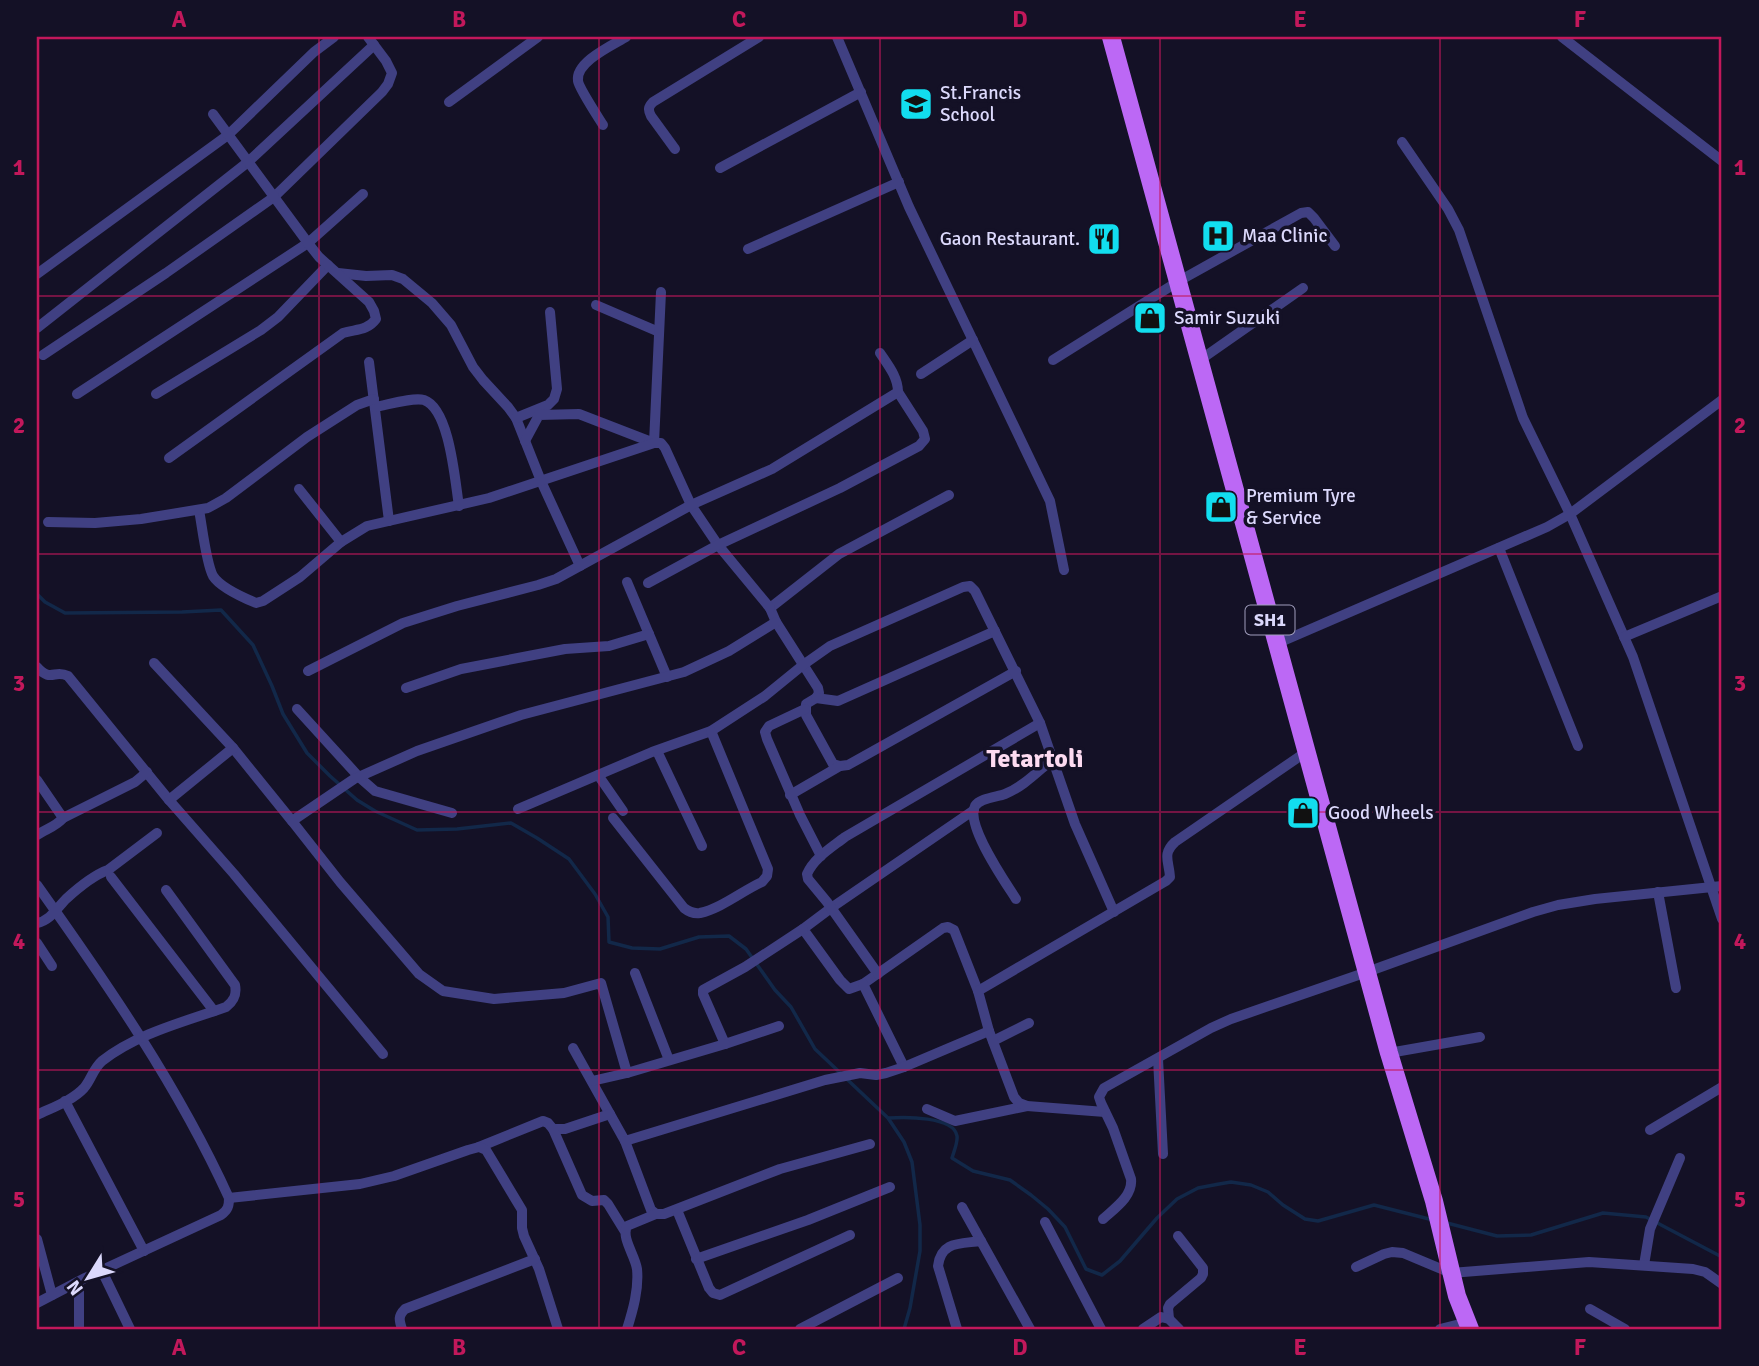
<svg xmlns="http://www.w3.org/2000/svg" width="1759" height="1366" font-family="Signika,sans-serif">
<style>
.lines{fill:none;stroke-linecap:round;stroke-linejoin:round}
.stream{stroke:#122849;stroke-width:3.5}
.minor{stroke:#404082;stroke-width:10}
.primary{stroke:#bc68f5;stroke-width:18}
.grid{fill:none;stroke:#c2185b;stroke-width:2;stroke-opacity:0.55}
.labels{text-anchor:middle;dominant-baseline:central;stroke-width:7;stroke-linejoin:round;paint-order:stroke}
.shield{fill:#141126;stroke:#a09dbc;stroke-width:2}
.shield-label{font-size:18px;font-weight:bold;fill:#dcd9fc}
.poi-label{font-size:19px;fill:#dcd9fc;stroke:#141126;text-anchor:start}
.district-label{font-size:26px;font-weight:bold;fill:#fddbf1;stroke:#141126}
.neatline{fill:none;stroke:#c2185b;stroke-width:2.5}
.grid-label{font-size:23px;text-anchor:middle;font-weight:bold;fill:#c2185b}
</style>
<rect width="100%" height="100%" fill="#141126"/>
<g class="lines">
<g class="stream">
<path d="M37 594 45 602 65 613 182 612 221 610 253 645 272 686 283 714 307 753 330 776 357 800 375 811 417 830 457 829 511 823 537 838 569 859 595 894 608 917 609 942 632 948 660 949 699 937 729 936 746 949 775 990 791 1007 815 1049 888 1118 904 1142 912 1162 920 1225V1251L910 1308 904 1329"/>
<path d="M889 1118C904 1117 954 1116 957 1136 958 1142 954 1151 952 1158L973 1171 1010 1180 1031 1195 1048 1209 1065 1227 1086 1269 1102 1275 1120 1261 1157 1218 1177 1199 1198 1188 1219 1184 1231 1182 1251 1185 1268 1192 1283 1205 1305 1219 1318 1221 1374 1205 1433 1220"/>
<path d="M1447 1223 1497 1236 1531 1235 1603 1213 1646 1217 1720 1256 1722 1259"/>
</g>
<g class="minor">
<path d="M837 37 909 207 1050 501 1064 570"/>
<path d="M1562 37 1722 161"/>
<path d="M449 102 538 37"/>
<path d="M603 125C598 117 579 88 578 81 575 62 613 45 626 37"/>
<path d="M1402 142 1448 209 1459 230 1523 418 1570 514 1633 657 1722 919"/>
<path d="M675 149 651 116C648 110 648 107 653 102L759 37"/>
<path d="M720 168 861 92"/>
<path d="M748 249 899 182"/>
<path d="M338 273 366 276 392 275 403 279 432 303 451 325 473 367 483 380 508 407 516 418 541 481 580 566"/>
<path d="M37 274 228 135 314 52 334 37"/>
<path d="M596 305 659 332"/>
<path d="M37 328 248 162 374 45"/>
<path d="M43 355 166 273 274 197 382 92 388 84 392 73 386 61 368 37"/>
<path d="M1053 360 1179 281 1301 213 1308 212 1314 218 1335 246"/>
<path d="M1200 360 1303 288"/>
<path d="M369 362 389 521"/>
<path d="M921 374 973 340"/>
<path d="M77 394 308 243 363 194"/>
<path d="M156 394 261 330 278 317 328 265"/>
<path d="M375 407C387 405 413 397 424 400 450 409 455 482 459 506"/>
<path d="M516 418 548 405 554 399 557 389 550 312"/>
<path d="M525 441 539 415 579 414 654 443 661 292"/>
<path d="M169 458 343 333C356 329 367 331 376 319L374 311 369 302 319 257 308 243 213 114"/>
<path d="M299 489 341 542"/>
<path d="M949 495 839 554 770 608 776 622 818 688 819 693 816 698 806 704V715L833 764 840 766 848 765 1016 671"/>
<path d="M199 510C202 525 206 563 213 576 220 587 244 598 256 603L263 601 300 577 341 542 367 526 489 498 654 443H661L665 448 691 505 718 545 770 608"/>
<path d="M48 522 95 523 141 519 208 508 226 498 307 437 357 405 374 399"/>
<path d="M1499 548 1578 746"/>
<path d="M627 582 667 677"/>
<path d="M648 583 718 545 840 488 919 446 925 439 923 431 898 392"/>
<path d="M1624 637 1722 596"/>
<path d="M1276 644 1547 527 1570 514 1722 400"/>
<path d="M154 663 233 748 292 821"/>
<path d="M37 667C51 683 54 669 68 676L169 800"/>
<path d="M308 671 403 623 457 606 538 585 556 579 691 505 772 469 898 392C898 377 888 365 880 353"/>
<path d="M406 688 461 669 565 649 609 646 649 634"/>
<path d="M816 698 838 701 995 631"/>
<path d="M297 709 359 777 375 791 452 813"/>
<path d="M805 709 769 726 765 732 767 739 800 815 821 856"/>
<path d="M233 748 169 800 234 874 383 1054"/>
<path d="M657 751 702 846"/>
<path d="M598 775 623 811"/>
<path d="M37 780 63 818"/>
<path d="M790 795 840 766"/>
<path d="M518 809 652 752 711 731 765 696 803 665 830 646 963 587 970 586 975 591 1040 723 1075 824 1114 912"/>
<path d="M974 810 831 908 803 929 840 980 849 989 863 984 943 928 948 927 954 930 978 991"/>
<path d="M613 818 684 908C689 912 693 914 700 913 722 908 742 891 762 882L767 876 768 869 711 731"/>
<path d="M37 835C46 829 57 826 63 818L135 782 147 772"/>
<path d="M111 877 214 1011"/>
<path d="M37 885C108 985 178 1086 229 1198 229 1206 228 1210 221 1215L85 1278 37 1303"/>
<path d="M1658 892 1676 988"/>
<path d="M1016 899C1006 883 965 825 975 806 980 798 997 797 1005 794 1023 787 1038 771 1053 759"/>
<path d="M37 923C50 921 57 908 66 899 78 888 94 875 108 870L157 833"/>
<path d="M37 943 52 966"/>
<path d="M635 973 669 1060"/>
<path d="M878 974 827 902 808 879 807 874C814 858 831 848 845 837L1040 723"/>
<path d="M863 984 904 1067"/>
<path d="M779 1026 725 1044 703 994V990L745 967 803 929"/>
<path d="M993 1041 1029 1023"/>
<path d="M573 1048 625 1141 825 1080 860 1073 876 1075 886 1073 904 1067 989 1031"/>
<path d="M1389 1053 1480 1037"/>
<path d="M1158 1059 1163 1154"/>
<path d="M627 1073 601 983 564 993 494 999 443 991 419 974 340 882 292 821 354 779 417 751 521 715 684 672 729 651 776 622"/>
<path d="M592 1081 627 1073 725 1044"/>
<path d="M65 1101 144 1251"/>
<path d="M927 1109 955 1121 1027 1106"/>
<path d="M1105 1112 1027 1106 1019 1103 1014 1097 989 1031 978 991 1166 881 1170 877C1169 861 1162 854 1175 842L1306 752"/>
<path d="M37 1115C51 1108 72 1101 84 1088 91 1080 93 1069 102 1061 138 1033 184 1022 226 1007 234 1001 237 995 235 985L166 890"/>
<path d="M553 1129H565L610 1114"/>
<path d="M1650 1130 1722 1087"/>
<path d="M625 1141 651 1210 656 1214H664L780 1169 870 1144"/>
<path d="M479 1147 543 1121 548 1123 553 1129 582 1195 592 1201 604 1200 608 1204 624 1230"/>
<path d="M229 1198 360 1184 394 1176 468 1150 479 1147 486 1150 522 1210V1228L524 1236 539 1269 558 1329"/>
<path d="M962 1207 1030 1329"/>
<path d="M677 1210 709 1288 713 1293 720 1295 850 1235"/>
<path d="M1103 1219C1115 1208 1133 1196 1131 1179L1113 1128 1101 1103 1099 1097 1104 1088 1211 1028 1231 1019 1367 972 1533 912 1558 905 1595 899 1722 886"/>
<path d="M1045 1222 1101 1329"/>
<path d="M37 1239 52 1295"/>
<path d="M696 1259 808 1220 890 1187"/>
<path d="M1644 1265 1650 1229 1680 1158"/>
<path d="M1356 1267 1384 1254 1392 1252 1403 1253 1451 1273 1589 1262 1693 1269 1705 1272 1722 1284"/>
<path d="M102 1271 130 1329"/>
<path d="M79 1282V1329"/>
<path d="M1590 1309 1625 1329"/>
<path d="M1169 1319 1168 1308 1170 1304 1201 1278 1203 1274V1268L1178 1236"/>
<path d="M402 1329C399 1320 398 1316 405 1309L535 1259"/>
<path d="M627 1329C633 1310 639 1289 637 1269 635 1255 621 1238 627 1226L656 1214"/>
<path d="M800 1329 898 1278"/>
<path d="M957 1329 938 1266C941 1241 960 1244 981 1241"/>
<path d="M1143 1329 1161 1317 1169 1319 1179 1329"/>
<path d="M1440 1329 1468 1322"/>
</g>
<path class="primary" d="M1111 37 1389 1053 1434 1201 1457 1296 1470 1329"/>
</g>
<path class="grid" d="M319 37V1329M599 37V1329M880 37V1329M1160 37V1329M1440 37V1329M37 296H1722M37 554H1722M37 812H1722M37 1070H1722"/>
<defs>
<symbol id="school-square" viewBox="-11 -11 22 22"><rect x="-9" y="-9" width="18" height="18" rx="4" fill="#12deef" stroke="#141126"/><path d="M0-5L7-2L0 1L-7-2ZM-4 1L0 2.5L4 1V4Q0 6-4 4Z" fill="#111"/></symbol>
<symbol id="hospital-square" viewBox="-11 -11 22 22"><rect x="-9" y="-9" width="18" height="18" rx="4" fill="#12deef" stroke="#141126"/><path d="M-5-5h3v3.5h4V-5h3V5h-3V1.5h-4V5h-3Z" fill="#111"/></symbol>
<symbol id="restaurant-square" viewBox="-11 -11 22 22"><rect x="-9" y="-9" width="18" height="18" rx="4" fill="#12deef" stroke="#141126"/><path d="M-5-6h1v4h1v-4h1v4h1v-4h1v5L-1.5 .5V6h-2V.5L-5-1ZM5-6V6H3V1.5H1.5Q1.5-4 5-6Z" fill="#111"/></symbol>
<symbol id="shop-square" viewBox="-11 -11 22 22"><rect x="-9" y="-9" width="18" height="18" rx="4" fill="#12deef" stroke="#141126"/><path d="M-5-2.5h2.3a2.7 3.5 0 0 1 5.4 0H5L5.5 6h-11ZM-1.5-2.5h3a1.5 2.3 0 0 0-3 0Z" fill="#111"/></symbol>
</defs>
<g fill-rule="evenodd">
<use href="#school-square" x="897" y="85" width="38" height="38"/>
<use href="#hospital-square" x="1199" y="217" width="38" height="38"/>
<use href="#restaurant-square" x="1085" y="220" width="38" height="38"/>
<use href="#shop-square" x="1131" y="299" width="38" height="38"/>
<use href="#shop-square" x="1202" y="488" width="38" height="38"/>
<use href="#shop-square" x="1284" y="794" width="38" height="38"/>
</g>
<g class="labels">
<rect class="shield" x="1245.5" y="605.5" width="49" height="29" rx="5"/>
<g class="shield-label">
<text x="1270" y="620">SH1</text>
</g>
<g class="poi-label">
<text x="940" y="93">St.Francis<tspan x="940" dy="22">School</tspan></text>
<text x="1242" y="236">Maa Clinic</text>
<text x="1080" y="239" text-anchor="end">Gaon Restaurant.</text>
<text x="1174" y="318">Samir Suzuki</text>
<text x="1246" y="496">Premium Tyre<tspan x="1246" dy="22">&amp; Service</tspan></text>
<text x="1328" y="813">Good Wheels</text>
</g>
<g class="district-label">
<text x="1035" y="759">Tetartoli</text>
</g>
</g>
<rect width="1759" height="1366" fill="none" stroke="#141126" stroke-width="77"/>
<g transform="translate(88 1278) rotate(233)" stroke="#141126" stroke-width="5" paint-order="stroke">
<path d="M0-5L12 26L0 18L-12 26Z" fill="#dcd9fc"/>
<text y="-10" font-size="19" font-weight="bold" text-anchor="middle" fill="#dcd9fc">N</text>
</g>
<rect x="38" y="38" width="1682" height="1290" class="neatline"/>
<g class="grid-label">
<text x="179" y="27">A</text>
<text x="459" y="27">B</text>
<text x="739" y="27">C</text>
<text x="1020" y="27">D</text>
<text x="1300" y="27">E</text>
<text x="1580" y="27">F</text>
<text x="19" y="175">1</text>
<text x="1740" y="175">1</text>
<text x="19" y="433">2</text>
<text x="1740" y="433">2</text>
<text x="19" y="691">3</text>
<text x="1740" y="691">3</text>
<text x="19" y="949">4</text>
<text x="1740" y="949">4</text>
<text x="19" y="1207">5</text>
<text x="1740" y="1207">5</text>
<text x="179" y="1355">A</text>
<text x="459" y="1355">B</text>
<text x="739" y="1355">C</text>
<text x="1020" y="1355">D</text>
<text x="1300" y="1355">E</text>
<text x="1580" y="1355">F</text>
</g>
</svg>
